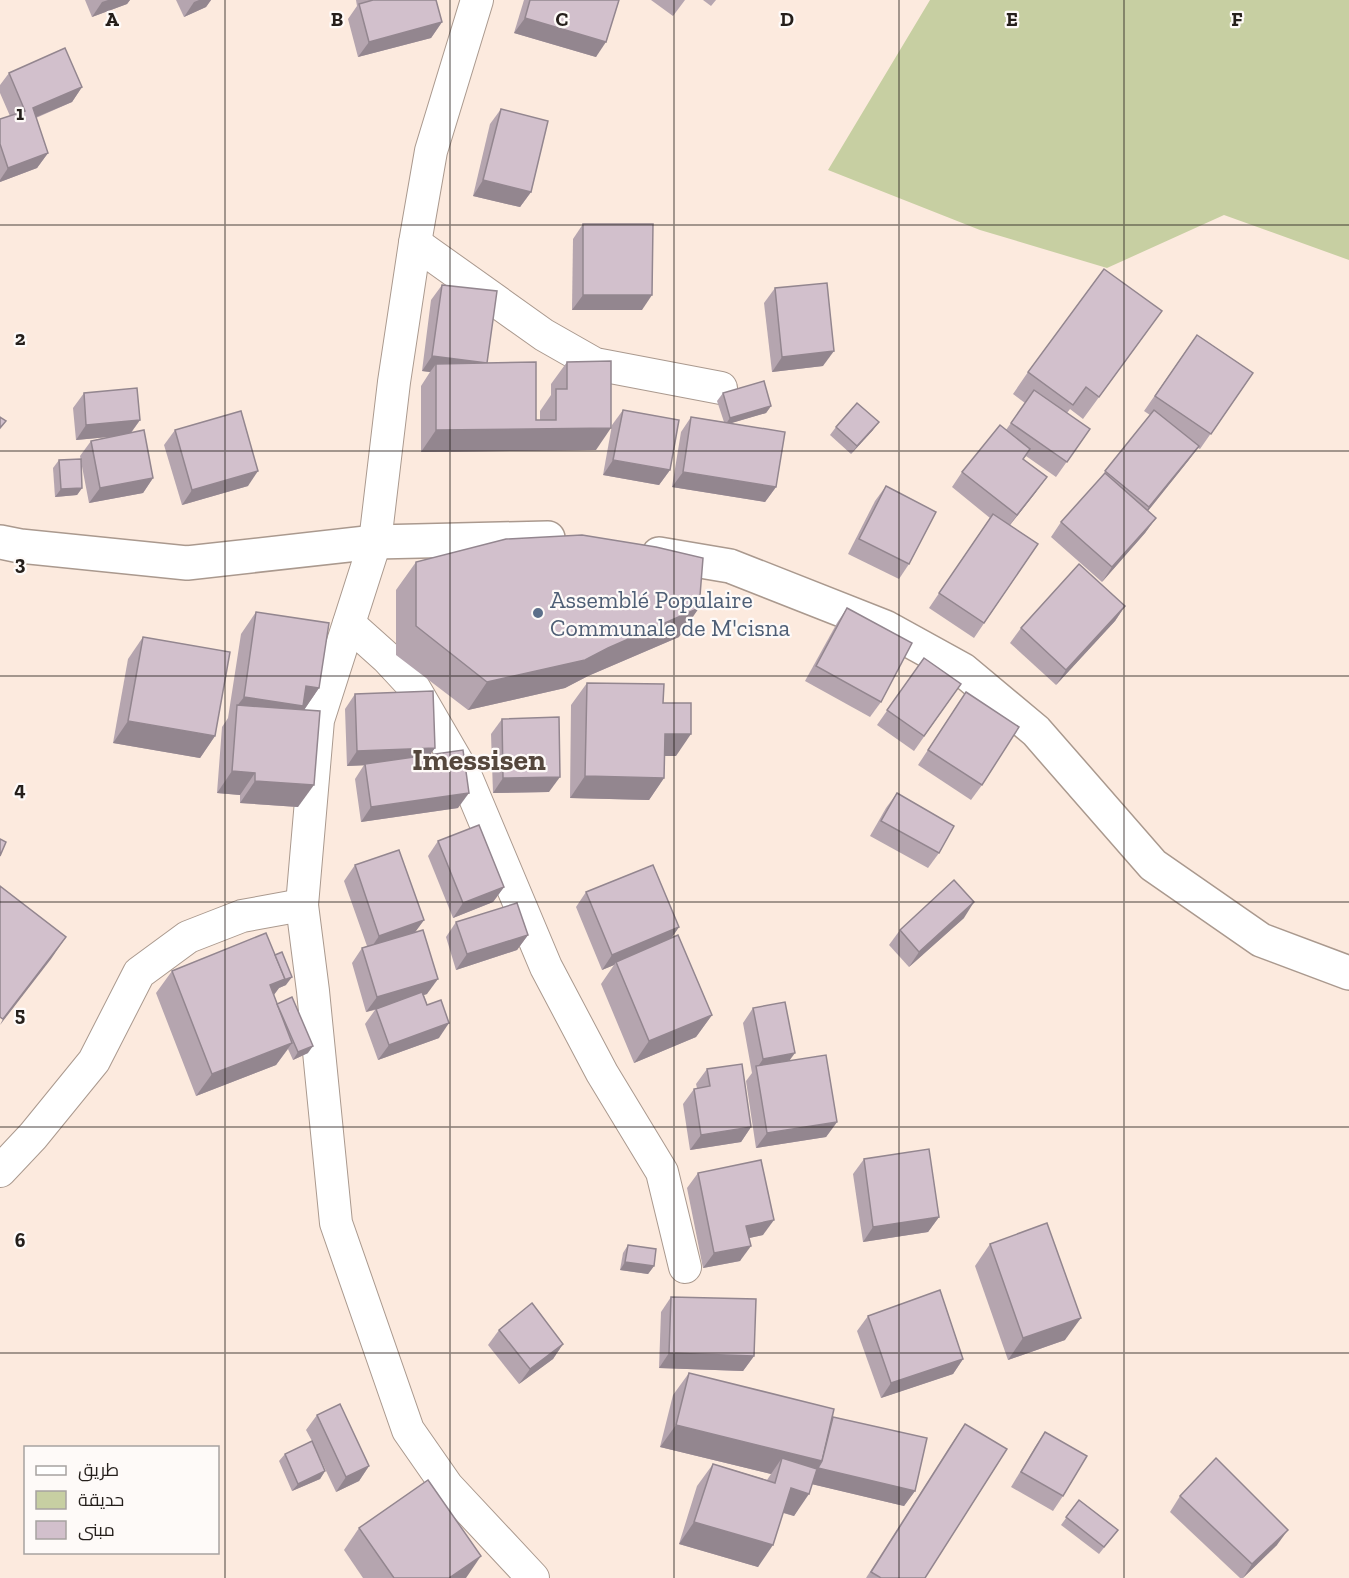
<svg xmlns="http://www.w3.org/2000/svg" width="1349" height="1578" font-family="'Zilla Slab',Cairo,serif">
<style>
.green{fill:#c7cfa2}
.lines{fill:none;stroke-linecap:round;stroke-linejoin:round}
.minor-casing{stroke:#aa998e;stroke-width:34}
.tertiary-casing{stroke:#aa998e;stroke-width:36}
.minor{stroke:#fff;stroke-width:32}
.tertiary{stroke:#fff;stroke-width:33}
.wall{fill:#b5a5af}
.shaded-wall{fill:#93868f}
.building{fill:#d2c0cc;stroke:#93868f;stroke-width:1.5}
.grid{fill:none;stroke:#251f1b;stroke-width:1.5;stroke-opacity:0.55}
.service-dot{fill:#5c6f8a;stroke:#fefaf8;stroke-width:2}
.labels{text-anchor:middle;dominant-baseline:central;stroke-width:4.5;stroke-linejoin:round;paint-order:stroke}
.service-label{font-size:24px;fill:#4e5e75;stroke:#fefaf8;text-anchor:start}
.district-label{font-size:30px;font-weight:bold;fill:#55473d;stroke:#fefaf8}
.grid-label{font-size:20px;text-anchor:middle;font-weight:bold;fill:#251f1b;stroke:#fefaf8;stroke-width:4.5;stroke-linejoin:round;paint-order:stroke}
</style>
<rect width="100%" height="100%" fill="#fceade"/>
<path class="green" d="M930 0H1349V260L1224 215 1107 268 980 230 828 170Z"/>
<g class="lines">
<defs>
<g id="minor">
<path d="M477 0 431 151 415 243 394 382 375 542 318 720 302 905 313 991 336 1223 408 1430 447 1486 533 1578"/>
<path d="M415 243 544 335 595 364 721 388"/>
<path d="M349 624 387 658 413 686 467 779 546 967 602 1073 662 1172 685 1267"/>
<path d="M0 1171 33 1136 94 1061 139 973 188 937 242 916 302 905"/>
</g>
<g id="tertiary">
<path d="M0 542 20 546 187 563 375 542 548 538"/>
<path d="M659 554 730 566 885 627 963 670 1036 731 1153 865 1261 940 1349 973"/>
</g>
</defs>
<use href="#minor" class="minor-casing"/>
<use href="#tertiary" class="tertiary-casing"/>
<use href="#minor" class="minor"/>
<use href="#tertiary" class="tertiary"/>
</g>
<g class="wall">
<path d="M85 0H130L127 4 92 17Z"/>
<path d="M176 0H211L206 7 184 17Z"/>
<path d="M356 0H436L442 22 431 38 358 57 348 19 357 6Z"/>
<path d="M524 0H619L596 57 514 33Z"/>
<path d="M651 0H685L673 16Z"/>
<path d="M703 0H716L711 6Z"/>
<path d="M9 73 82 87 72 102 36 118 48 153 37 168 0 182V119L10 116 0 93V85Z"/>
<path d="M501 109 531 192 520 207 473 196 490 124Z"/>
<path d="M583 224 642 310H572L573 239Z"/>
<path d="M442 285 487 363 536 420H540V411L551 395V384L567 362 596 450 421 452V386L430 372 422 371 431 300Z"/>
<path d="M775 288 823 366 772 372 764 303Z"/>
<path d="M1146 333 1083 419 1070 409 1067 413 1090 429 1056 477 1026 456 1023 459 1036 492 1010 525 1038 544 974 638 929 608 990 518 952 487 962 472 1006 430 1025 403 1013 394 1028 372Z"/>
<path d="M1197 335 1253 373 1200 449 1198 448 1188 461 1148 511 1156 518 1145 533 1102 582 1051 537 1061 522 1098 481 1150 415 1144 411Z"/>
<path d="M84 393 140 420 131 433 153 478 143 493 89 503 80 456 91 441 108 437 76 440 73 408Z"/>
<path d="M723 393 771 406 766 413 731 423 776 487 765 502 672 487 681 432 691 417 724 422 717 401Z"/>
<path d="M623 410 670 470 659 485 603 475 612 425Z"/>
<path d="M836 427 873 430 851 454 830 435Z"/>
<path d="M175 430 248 486 182 505 164 445Z"/>
<path d="M59 460 82 488 77 495 55 497 53 468Z"/>
<path d="M886 486 909 564 899 579 848 554 875 501Z"/>
<path d="M416 562 679 637 588 676 565 688 468 710 396 655V590Z"/>
<path d="M1125 606 1115 621 1056 685 1010 643 1021 628Z"/>
<path d="M847 608 881 702 870 717 805 681 837 623Z"/>
<path d="M256 612 319 688 304 710 298 807 240 803V795L217 793 222 727 228 718 241 634Z"/>
<path d="M143 637 215 736 200 758 113 743 128 659Z"/>
<path d="M924 658 961 684 914 751 877 725Z"/>
<path d="M587 683 663 703 676 756H665L664 778 649 800 570 798 571 705Z"/>
<path d="M966 692 982 785 971 800 918 765Z"/>
<path d="M355 694 435 748 429 755 458 808 361 822 355 779 364 765 347 766 345 709Z"/>
<path d="M502 719 549 792 493 793 491 734Z"/>
<path d="M897 793 939 853 928 868 870 836 886 808Z"/>
<path d="M438 841 504 887 493 902 453 918 428 856Z"/>
<path d="M355 865 424 920 415 932 427 994 424 995 439 1038 378 1060 365 1024 375 1010 366 1012 352 963 362 948 367 946 344 881Z"/>
<path d="M586 892 679 927 671 938 712 1015 696 1037 634 1063 601 984 614 965 602 970 576 907Z"/>
<path d="M964 918 909 967 889 945 900 930Z"/>
<path d="M456 922 528 935 517 950 456 970 446 937Z"/>
<path d="M275 955 286 985 279 988 274 995 277 1004 308 1053 293 1060 288 1049 276 1065 196 1096 156 993 172 971Z"/>
<path d="M753 1008 789 1061 837 1122 826 1137 756 1148 746 1081 752 1073 743 1023Z"/>
<path d="M707 1069 751 1127 741 1142 690 1150 683 1104 694 1089 697 1088 696 1084Z"/>
<path d="M864 1159 939 1217 928 1232 863 1242 853 1174Z"/>
<path d="M698 1173 763 1235 749 1238 740 1261 703 1268 687 1188Z"/>
<path d="M990 1244 1065 1340 1008 1360 975 1266Z"/>
<path d="M628 1245 654 1266 648 1274 620 1270 623 1253Z"/>
<path d="M671 1297 754 1356 743 1371 659 1368 661 1312Z"/>
<path d="M868 1316 963 1359 953 1374 881 1398 857 1331Z"/>
<path d="M499 1330 563 1344 553 1359 519 1384 488 1345Z"/>
<path d="M689 1373 833 1417 915 1491 904 1506 812 1484 794 1516 783 1513 758 1567 679 1544 697 1486 713 1464 767 1480 771 1474 660 1447 673 1395Z"/>
<path d="M317 1415 369 1466 359 1481 336 1492 318 1454 325 1471 320 1479 292 1491 279 1461 285 1454 312 1441 306 1430Z"/>
<path d="M965 1424 925 1578H866L950 1446Z"/>
<path d="M1045 1432 1063 1496 1053 1511 1011 1487 1035 1447Z"/>
<path d="M1180 1496 1277 1545 1243 1578H1240L1170 1512Z"/>
<path d="M1079 1500 1118 1530 1099 1554 1061 1525Z"/>
<path d="M359 1528 466 1578H363L344 1550Z"/>
</g>
<g class="shaded-wall">
<path d="M108 0H130L127 4 92 17 102 2Z"/>
<path d="M199 0H211L206 7 184 17 194 2Z"/>
<path d="M525 18 606 42 596 57 514 33Z"/>
<path d="M442 22 431 38 358 57 369 42Z"/>
<path d="M82 87 72 102 22 123 33 108Z"/>
<path d="M48 153 37 168 0 182V180L8 168Z"/>
<path d="M483 180 531 192 520 207 473 196Z"/>
<path d="M583 295H652L642 310H572Z"/>
<path d="M834 351 823 366 772 372 782 357Z"/>
<path d="M432 356 487 363 436 364 430 372 422 371Z"/>
<path d="M771 406 766 413 725 425 730 418Z"/>
<path d="M140 420 129 435 76 440 86 425Z"/>
<path d="M879 422 873 430 851 454 857 446Z"/>
<path d="M611 428 596 450 421 452 436 430Z"/>
<path d="M1199 446 1188 461 1139 522 1149 507Z"/>
<path d="M613 460 670 470 659 485 603 475Z"/>
<path d="M258 471 248 486 182 505 192 490Z"/>
<path d="M683 472 776 487 765 502 672 487Z"/>
<path d="M1047 477 1036 492 1006 530 1017 515Z"/>
<path d="M153 478 143 493 89 503 100 488Z"/>
<path d="M82 488 77 495 55 497 61 489Z"/>
<path d="M1156 518 1145 533 1102 582 1112 567Z"/>
<path d="M1125 606 1115 621 1056 685 1066 670Z"/>
<path d="M699 608 679 637 588 676 565 688 468 710 487 682 608 648Z"/>
<path d="M306 686 319 688 304 710 237 706 244 697Z"/>
<path d="M128 721 215 736 200 758 113 743Z"/>
<path d="M665 734H691L676 756H650Z"/>
<path d="M435 748 424 763 347 766 357 751Z"/>
<path d="M232 771 255 773 240 795 217 793Z"/>
<path d="M585 776 664 778 649 800 570 798Z"/>
<path d="M560 777 549 792 493 793 503 778Z"/>
<path d="M255 781 314 785 298 807 240 803Z"/>
<path d="M469 793 458 808 361 822 371 807Z"/>
<path d="M504 887 493 902 453 918 463 903Z"/>
<path d="M974 902 964 918 909 967 919 952Z"/>
<path d="M424 920 413 935 369 951 379 936Z"/>
<path d="M679 927 669 942 616 962 614 965 602 970 612 955Z"/>
<path d="M528 935 517 950 456 970 467 954Z"/>
<path d="M66 937 51 959 0 1025 3 1019Z"/>
<path d="M292 977 286 985 279 988 269 1001 270 985Z"/>
<path d="M438 979 427 994 366 1012 377 997Z"/>
<path d="M712 1015 696 1037 634 1063 649 1041Z"/>
<path d="M449 1023 439 1038 378 1060 389 1045Z"/>
<path d="M292 1043 276 1065 196 1096 212 1074Z"/>
<path d="M313 1046 308 1053 293 1060 298 1052Z"/>
<path d="M795 1053 784 1068H757L763 1059Z"/>
<path d="M837 1122 826 1137 756 1148 767 1133Z"/>
<path d="M751 1127 741 1142 690 1150 701 1135Z"/>
<path d="M939 1217 928 1232 863 1242 873 1227Z"/>
<path d="M774 1220 763 1235 736 1241 746 1226Z"/>
<path d="M751 1246 740 1261 703 1268 714 1253Z"/>
<path d="M625 1262 654 1266 648 1274 620 1270Z"/>
<path d="M1081 1318 1065 1340 1008 1360 1023 1338Z"/>
<path d="M563 1344 553 1359 519 1384 530 1369Z"/>
<path d="M669 1353 754 1356 743 1371 659 1368Z"/>
<path d="M963 1359 953 1374 881 1398 891 1383Z"/>
<path d="M676 1425 822 1461 915 1491 904 1506 807 1483 782 1458 771 1474 660 1447Z"/>
<path d="M369 1466 359 1481 336 1492 346 1477Z"/>
<path d="M325 1471 320 1479 292 1491 298 1484Z"/>
<path d="M791 1488 809 1494 794 1516 775 1510Z"/>
<path d="M694 1522 773 1545 758 1567 679 1544Z"/>
<path d="M1288 1530 1277 1545 1243 1578 1252 1564Z"/>
<path d="M481 1556 466 1578H449Z"/>
</g>
<g class="building">
<path d="M373 0H436L442 22 369 42 359 4Z"/>
<path d="M530 0H619L606 42 525 18Z"/>
<path d="M65 48 82 87 33 108 48 153 8 168 0 144V119L25 111 9 73Z"/>
<path d="M501 109 548 121 531 192 483 180Z"/>
<path d="M583 224H653L652 295H583Z"/>
<path d="M1104 269 1162 311 1099 397 1086 387 1073 405 1028 372Z"/>
<path d="M827 283 834 351 782 357 775 288Z"/>
<path d="M442 285 497 291 487 363 432 356Z"/>
<path d="M1197 335 1253 373 1211 434 1155 396Z"/>
<path d="M611 361V428L436 430V364L536 362V420H556V389H567V362Z"/>
<path d="M764 381 771 406 730 418 723 393Z"/>
<path d="M137 388 140 420 86 425 84 393Z"/>
<path d="M1034 390 1090 429 1067 462 1011 423Z"/>
<path d="M857 403 879 422 857 446 836 427Z"/>
<path d="M623 410 679 420 670 470 613 460Z"/>
<path d="M1154 410 1199 446 1149 507 1105 471Z"/>
<path d="M241 411 258 471 192 490 175 430Z"/>
<path d="M0 417 6 421 0 428Z"/>
<path d="M691 417 785 432 776 487 683 472Z"/>
<path d="M1000 425 1030 449 1023 459 1047 477 1017 515 962 472Z"/>
<path d="M144 430 153 478 100 488 91 441Z"/>
<path d="M81 459 82 488 61 489 59 460Z"/>
<path d="M1105 473 1156 518 1112 567 1061 522Z"/>
<path d="M886 486 936 512 909 564 859 539Z"/>
<path d="M993 514 1038 544 984 623 939 593Z"/>
<path d="M582 535 656 547 703 558 699 608 608 648 585 660 487 682 416 626V562L506 539Z"/>
<path d="M1079 564 1125 606 1066 670 1021 628Z"/>
<path d="M847 608 912 643 881 702 816 666Z"/>
<path d="M256 612 329 623 319 688 306 686 303 706 244 697Z"/>
<path d="M143 637 230 652 215 736 128 721Z"/>
<path d="M924 658 961 684 924 736 887 710Z"/>
<path d="M587 683 664 684 663 703H691V734H665L664 778 585 776Z"/>
<path d="M433 691 435 748 357 751 355 694Z"/>
<path d="M966 692 1019 727 982 785 928 750Z"/>
<path d="M237 705 320 711 314 785 255 781V773L232 771Z"/>
<path d="M559 717 560 777 503 778 502 719Z"/>
<path d="M463 750 469 793 371 807 365 764Z"/>
<path d="M897 793 954 826 939 853 881 821Z"/>
<path d="M479 825 504 887 463 903 438 841Z"/>
<path d="M0 839 6 842 0 856Z"/>
<path d="M399 850 424 920 379 936 355 865Z"/>
<path d="M653 865 679 927 612 955 586 892Z"/>
<path d="M954 880 974 902 919 952 900 930Z"/>
<path d="M0 886 66 937 3 1019 0 1017Z"/>
<path d="M517 903 528 935 467 954 456 922Z"/>
<path d="M423 930 438 979 377 997 362 948Z"/>
<path d="M266 933 285 979 270 985 292 1043 212 1074 172 971Z"/>
<path d="M678 935 712 1015 649 1041 616 962Z"/>
<path d="M282 952 292 977 284 980 285 979 275 955Z"/>
<path d="M422 992 427 1005 441 1000 449 1023 389 1045 376 1009Z"/>
<path d="M292 997 313 1046 298 1052 277 1004Z"/>
<path d="M785 1002 795 1053 763 1059 753 1008Z"/>
<path d="M826 1055 837 1122 767 1133 756 1066Z"/>
<path d="M742 1064 751 1127 701 1135 694 1089 710 1086 707 1069Z"/>
<path d="M929 1149 939 1217 873 1227 864 1159Z"/>
<path d="M761 1160 774 1220 746 1226 751 1246 714 1253 698 1173Z"/>
<path d="M1047 1223 1081 1318 1023 1338 990 1244Z"/>
<path d="M628 1245 656 1249 654 1266 625 1262Z"/>
<path d="M940 1290 963 1359 891 1383 868 1316Z"/>
<path d="M671 1297 756 1299 754 1356 669 1353Z"/>
<path d="M532 1303 563 1344 530 1369 499 1330Z"/>
<path d="M689 1373 834 1409 822 1461 676 1425Z"/>
<path d="M340 1404 369 1466 346 1477 317 1415Z"/>
<path d="M833 1417 927 1438 915 1491 818 1468 822 1461Z"/>
<path d="M965 1424 1007 1449 925 1578H881L871 1572Z"/>
<path d="M1045 1432 1087 1456 1063 1496 1021 1472Z"/>
<path d="M312 1441 325 1471 298 1484 285 1454Z"/>
<path d="M782 1458 817 1469 809 1494 791 1488 773 1545 694 1522 713 1464 775 1483Z"/>
<path d="M1216 1458 1288 1530 1252 1564 1180 1496Z"/>
<path d="M428 1480 481 1556 449 1578H394L359 1528Z"/>
<path d="M1079 1500 1118 1530 1104 1547 1066 1517Z"/>
</g>
<path class="grid" d="M225 0V1578M450 0V1578M674 0V1578M899 0V1578M1124 0V1578M0 225H1349M0 451H1349M0 676H1349M0 902H1349M0 1127H1349M0 1353H1349"/>
<circle class="service-dot" cx="538" cy="613" r="6"/>
<g class="labels">
<g class="service-label">
<text x="550" y="599">Assemblé Populaire<tspan x="550" dy="28">Communale de M'cisna</tspan></text>
</g>
<g class="district-label">
<text x="479" y="760">Imessisen</text>
</g>
</g>
<g class="grid-label">
<text x="112" y="26">A</text>
<text x="337" y="26">B</text>
<text x="562" y="26">C</text>
<text x="787" y="26">D</text>
<text x="1012" y="26">E</text>
<text x="1237" y="26">F</text>
<text x="20" y="120">1</text>
<text x="20" y="345">2</text>
<text x="20" y="570">3</text>
<text x="20" y="796">4</text>
<text x="20" y="1021">5</text>
<text x="20" y="1247">6</text>
</g>
<rect x="24" y="1446" width="195" height="108" fill="#fefaf8" stroke="#a7a2a0" stroke-width="1.5"/>
<rect x="36" y="1466" width="30" height="9" fill="#ffffff" stroke="#a7a2a0" stroke-width="1.5"/>
<text x="78" y="1476" font-size="18" fill="#251f1b">طريق</text>
<rect x="36" y="1491" width="30" height="18" fill="#c7cfa2" stroke="#a7a2a0" stroke-width="1.5"/>
<text x="78" y="1506" font-size="18" fill="#251f1b">حديقة</text>
<rect x="36" y="1521" width="30" height="18" fill="#d2c0cc" stroke="#a7a2a0" stroke-width="1.5"/>
<text x="78" y="1536" font-size="18" fill="#251f1b">مبنى</text>
</svg>
